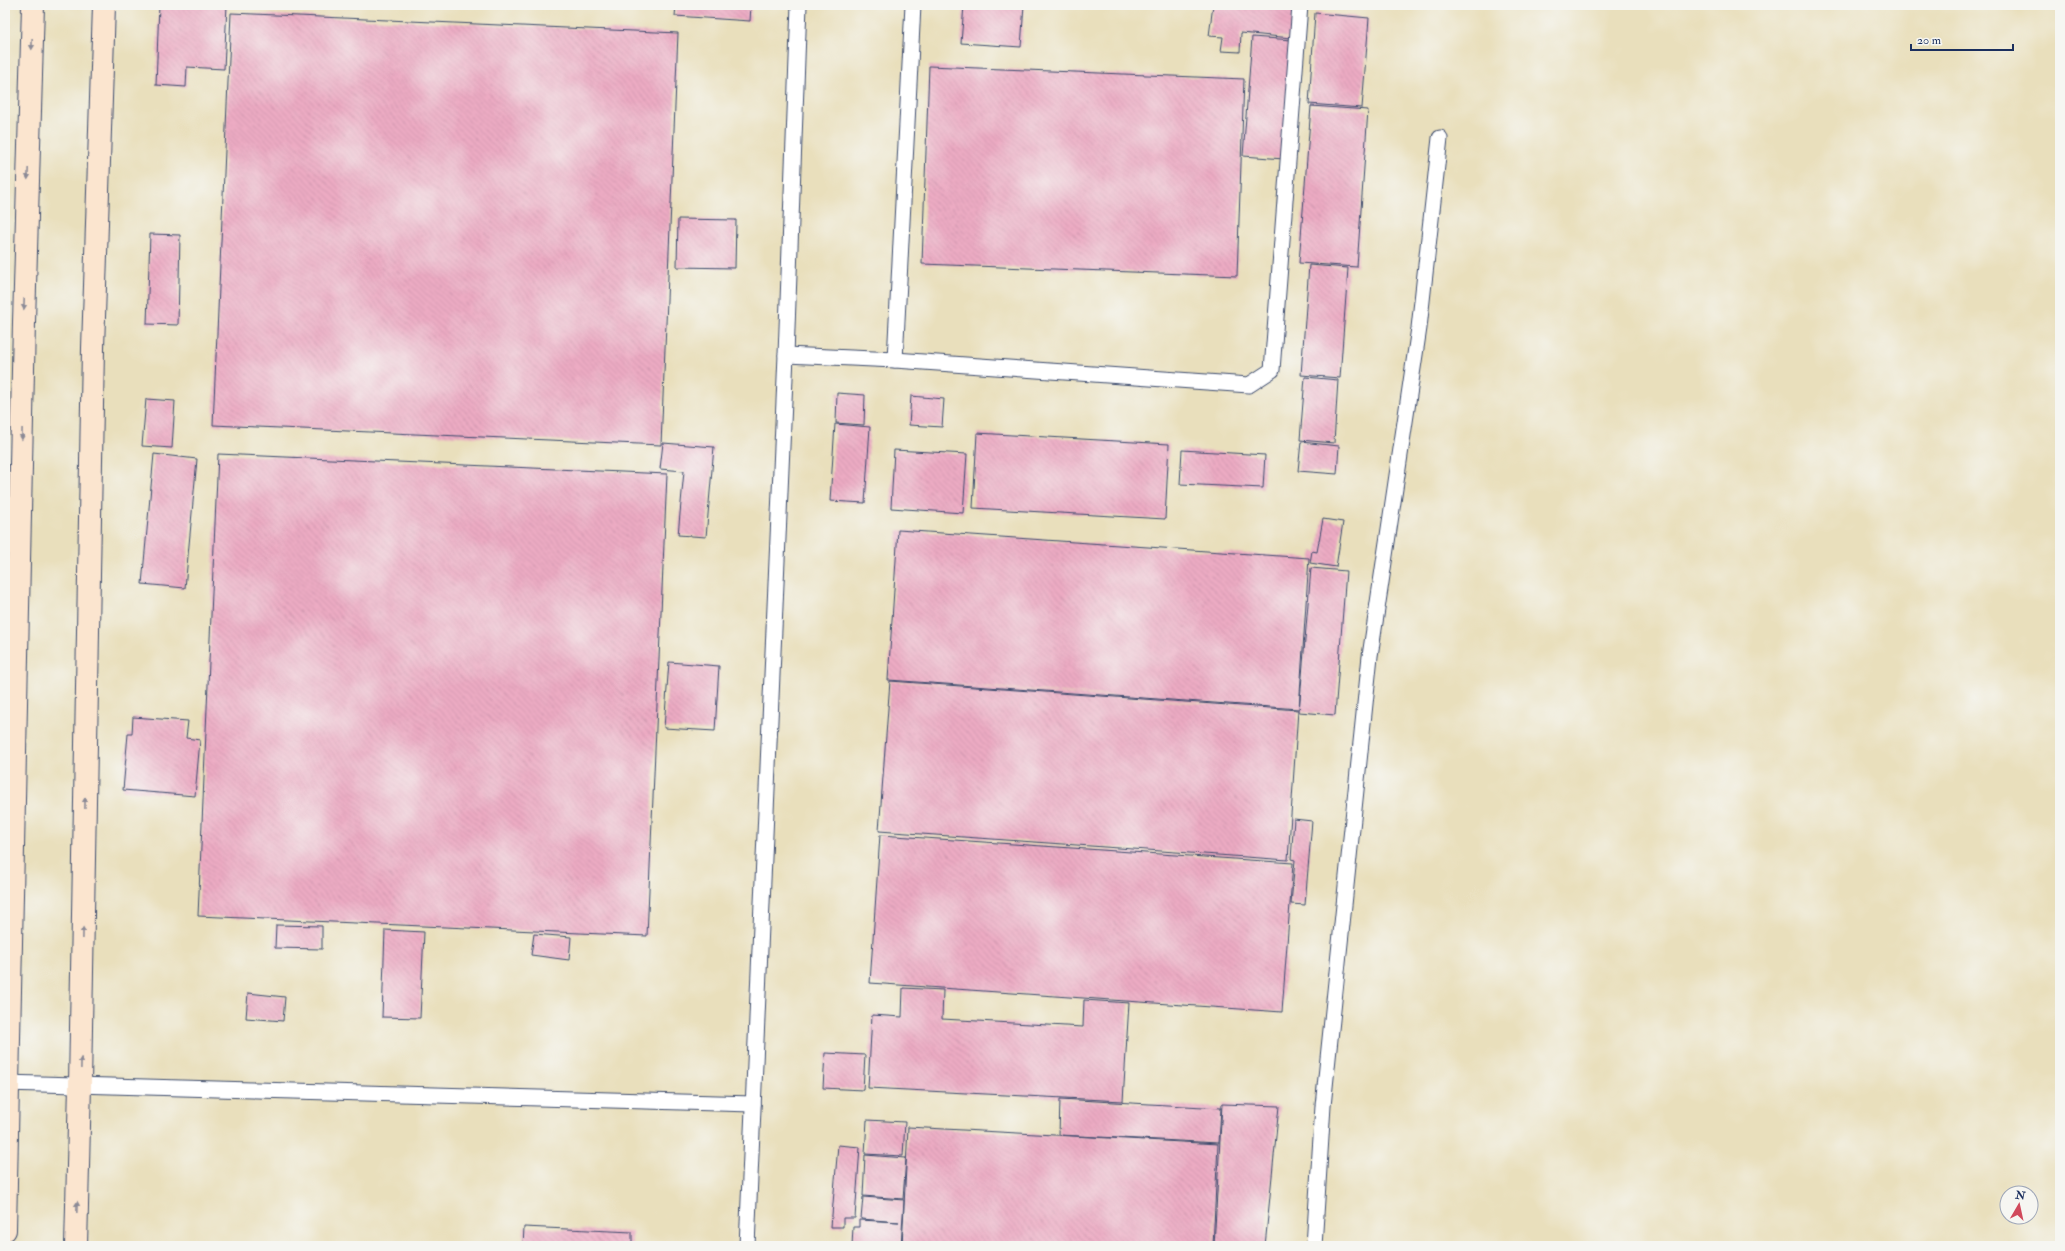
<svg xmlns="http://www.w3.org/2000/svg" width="2065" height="1251" font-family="'IM FELL Double Pica',serif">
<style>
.building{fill:url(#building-back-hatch)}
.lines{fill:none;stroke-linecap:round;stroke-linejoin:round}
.lane-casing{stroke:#3a496c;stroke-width:17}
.secondary-casing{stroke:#3a496c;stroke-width:24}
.lane{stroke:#fff;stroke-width:15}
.secondary{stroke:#fbe5cf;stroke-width:22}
.oneway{fill:#8b8a96}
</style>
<defs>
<pattern id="building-back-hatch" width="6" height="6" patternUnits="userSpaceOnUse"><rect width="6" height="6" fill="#ecabc3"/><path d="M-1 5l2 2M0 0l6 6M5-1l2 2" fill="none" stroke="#ca93aa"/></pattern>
</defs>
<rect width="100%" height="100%" fill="#f6f6f2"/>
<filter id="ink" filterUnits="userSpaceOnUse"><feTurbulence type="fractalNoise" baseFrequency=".025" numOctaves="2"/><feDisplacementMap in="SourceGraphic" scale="8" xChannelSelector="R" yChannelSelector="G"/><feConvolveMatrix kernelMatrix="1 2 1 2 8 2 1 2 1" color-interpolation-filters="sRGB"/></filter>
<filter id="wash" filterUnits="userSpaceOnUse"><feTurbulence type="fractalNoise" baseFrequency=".012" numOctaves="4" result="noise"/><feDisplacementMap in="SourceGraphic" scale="16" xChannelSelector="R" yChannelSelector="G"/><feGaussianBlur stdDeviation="0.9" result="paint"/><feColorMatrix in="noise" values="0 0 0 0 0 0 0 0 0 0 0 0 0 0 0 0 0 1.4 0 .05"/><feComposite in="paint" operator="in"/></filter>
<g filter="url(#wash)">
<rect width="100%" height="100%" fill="#e9dfbc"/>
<g id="blocks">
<g class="building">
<path d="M159 5H227L224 69 187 67 186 87 156 85Z"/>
<path d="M676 5H751L750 21 675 16Z"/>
<path d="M964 5H1024L1021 47 961 43Z"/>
<path d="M1213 5H1295L1291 38 1241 33 1240 52 1221 51 1223 37 1209 36Z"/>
<path d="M231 13 678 33 661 445 213 425Z"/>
<path d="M1315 13 1369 18 1362 108 1309 104Z"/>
<path d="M1252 37 1292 40 1284 159 1243 156Z"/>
<path d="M929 66 1244 79 1237 276 922 264Z"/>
<path d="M1311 106 1368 110 1357 267 1299 263Z"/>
<path d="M678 219 736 220 735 268 677 267Z"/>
<path d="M150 234 180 235 178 325 147 324Z"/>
<path d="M1309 265 1348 268 1340 378 1301 375Z"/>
<path d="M1305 377 1338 380 1334 443 1300 440Z"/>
<path d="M837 393 865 395 864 425 836 423Z"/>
<path d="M911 396 944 399 942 427 909 425Z"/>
<path d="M146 399 175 401 172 448 142 446Z"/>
<path d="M835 424 870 427 865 503 830 501Z"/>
<path d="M977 433 1169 444 1165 519 973 508Z"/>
<path d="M1301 442 1339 446 1337 474 1298 471Z"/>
<path d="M663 443 714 447 706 537 678 535 684 471 660 469Z"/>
<path d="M894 450 967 454 963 513 891 508Z"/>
<path d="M1182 450 1265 455 1263 488 1180 484Z"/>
<path d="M154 454 197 459 185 588 142 584Z"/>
<path d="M218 454 667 474 647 936 198 916Z"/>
<path d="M1323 519 1343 522 1336 567 1310 563 1312 551 1317 552Z"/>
<path d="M898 530 1309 558 1299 709 888 680Z"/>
<path d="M1311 568 1346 571 1335 715 1299 712Z"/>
<path d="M669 662 719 666 715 731 664 728Z"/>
<path d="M890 681 1298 710 1288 860 879 831Z"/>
<path d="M133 717 188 721 186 738 200 740 195 796 123 790 128 734H132Z"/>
<path d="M1294 819 1312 821 1305 905 1291 904 1295 860 1291 859Z"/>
<path d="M880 835 1293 863 1282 1012 870 983Z"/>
<path d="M276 925 322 926V949L275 948Z"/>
<path d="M385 930 424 932 420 1018 382 1017Z"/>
<path d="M534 934 571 937 569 960 531 955Z"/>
<path d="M903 988 943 990 942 1019 1083 1027 1084 1000 1129 1003 1123 1101 868 1088 872 1015 902 1017Z"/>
<path d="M248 993 285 997 283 1021 246 1018Z"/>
<path d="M825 1053 865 1055 863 1090 823 1088Z"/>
<path d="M1060 1099 1221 1108 1219 1143 1059 1135Z"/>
<path d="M1222 1104 1279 1106 1265 1246H1214Z"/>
<path d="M867 1120 905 1122 903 1156 865 1154Z"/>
<path d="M908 1127 1218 1144 1213 1246H902Z"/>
<path d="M838 1145 860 1147 855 1218H843V1227H831Z"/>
<path d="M865 1155 906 1158 903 1199 863 1196Z"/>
<path d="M863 1197 904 1200 901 1246H852L853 1227H859V1220L899 1222 861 1219Z"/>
<path d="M524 1227 632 1232V1246H523Z"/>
</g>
</g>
</g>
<g filter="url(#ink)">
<use href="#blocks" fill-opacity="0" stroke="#3a496c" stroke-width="1"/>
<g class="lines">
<defs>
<g id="lane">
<path d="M786 355 895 360 1249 385 1272 370 1300 5"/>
<path d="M895 360 913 5"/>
<path d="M5 1083 753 1104"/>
<path d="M747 1246 786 355 799 5"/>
<path d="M1314 1246 1323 1106 1370 656 1419 328 1440 138"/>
</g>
<g id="secondary">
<path d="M5 1230 24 322 33 5"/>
<path d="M76 1246 80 1085 93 348 104 5"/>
</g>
</defs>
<use href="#lane" class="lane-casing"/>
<use href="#secondary" class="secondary-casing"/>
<use href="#lane" class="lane"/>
<use href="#secondary" class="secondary"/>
</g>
<defs><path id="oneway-solid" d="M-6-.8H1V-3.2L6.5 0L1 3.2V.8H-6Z"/></defs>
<g class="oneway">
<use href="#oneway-solid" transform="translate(32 44) rotate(92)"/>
<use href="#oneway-solid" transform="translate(28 174) rotate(92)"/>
<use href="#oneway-solid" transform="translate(24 304) rotate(92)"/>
<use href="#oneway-solid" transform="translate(22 434) rotate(91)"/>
<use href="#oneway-solid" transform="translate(85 803) rotate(-89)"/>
<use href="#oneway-solid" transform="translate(83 933) rotate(-89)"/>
<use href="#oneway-solid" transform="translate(81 1063) rotate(-89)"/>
<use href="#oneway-solid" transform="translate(77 1207) rotate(-88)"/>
</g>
</g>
<rect width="2065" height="1251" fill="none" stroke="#f6f6f2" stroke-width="20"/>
<g transform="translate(2019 1205) rotate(9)"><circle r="19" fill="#f6f6f2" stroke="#9ea6b7"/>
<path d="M0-3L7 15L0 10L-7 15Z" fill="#d1495b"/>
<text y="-6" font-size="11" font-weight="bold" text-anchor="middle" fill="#1b2f5e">N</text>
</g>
<path d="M1911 44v6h102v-6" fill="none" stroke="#1b2f5e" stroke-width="2"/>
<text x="1917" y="44" font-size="12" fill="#1b2f5e" stroke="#f6f6f2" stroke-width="3" paint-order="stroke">20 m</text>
</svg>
